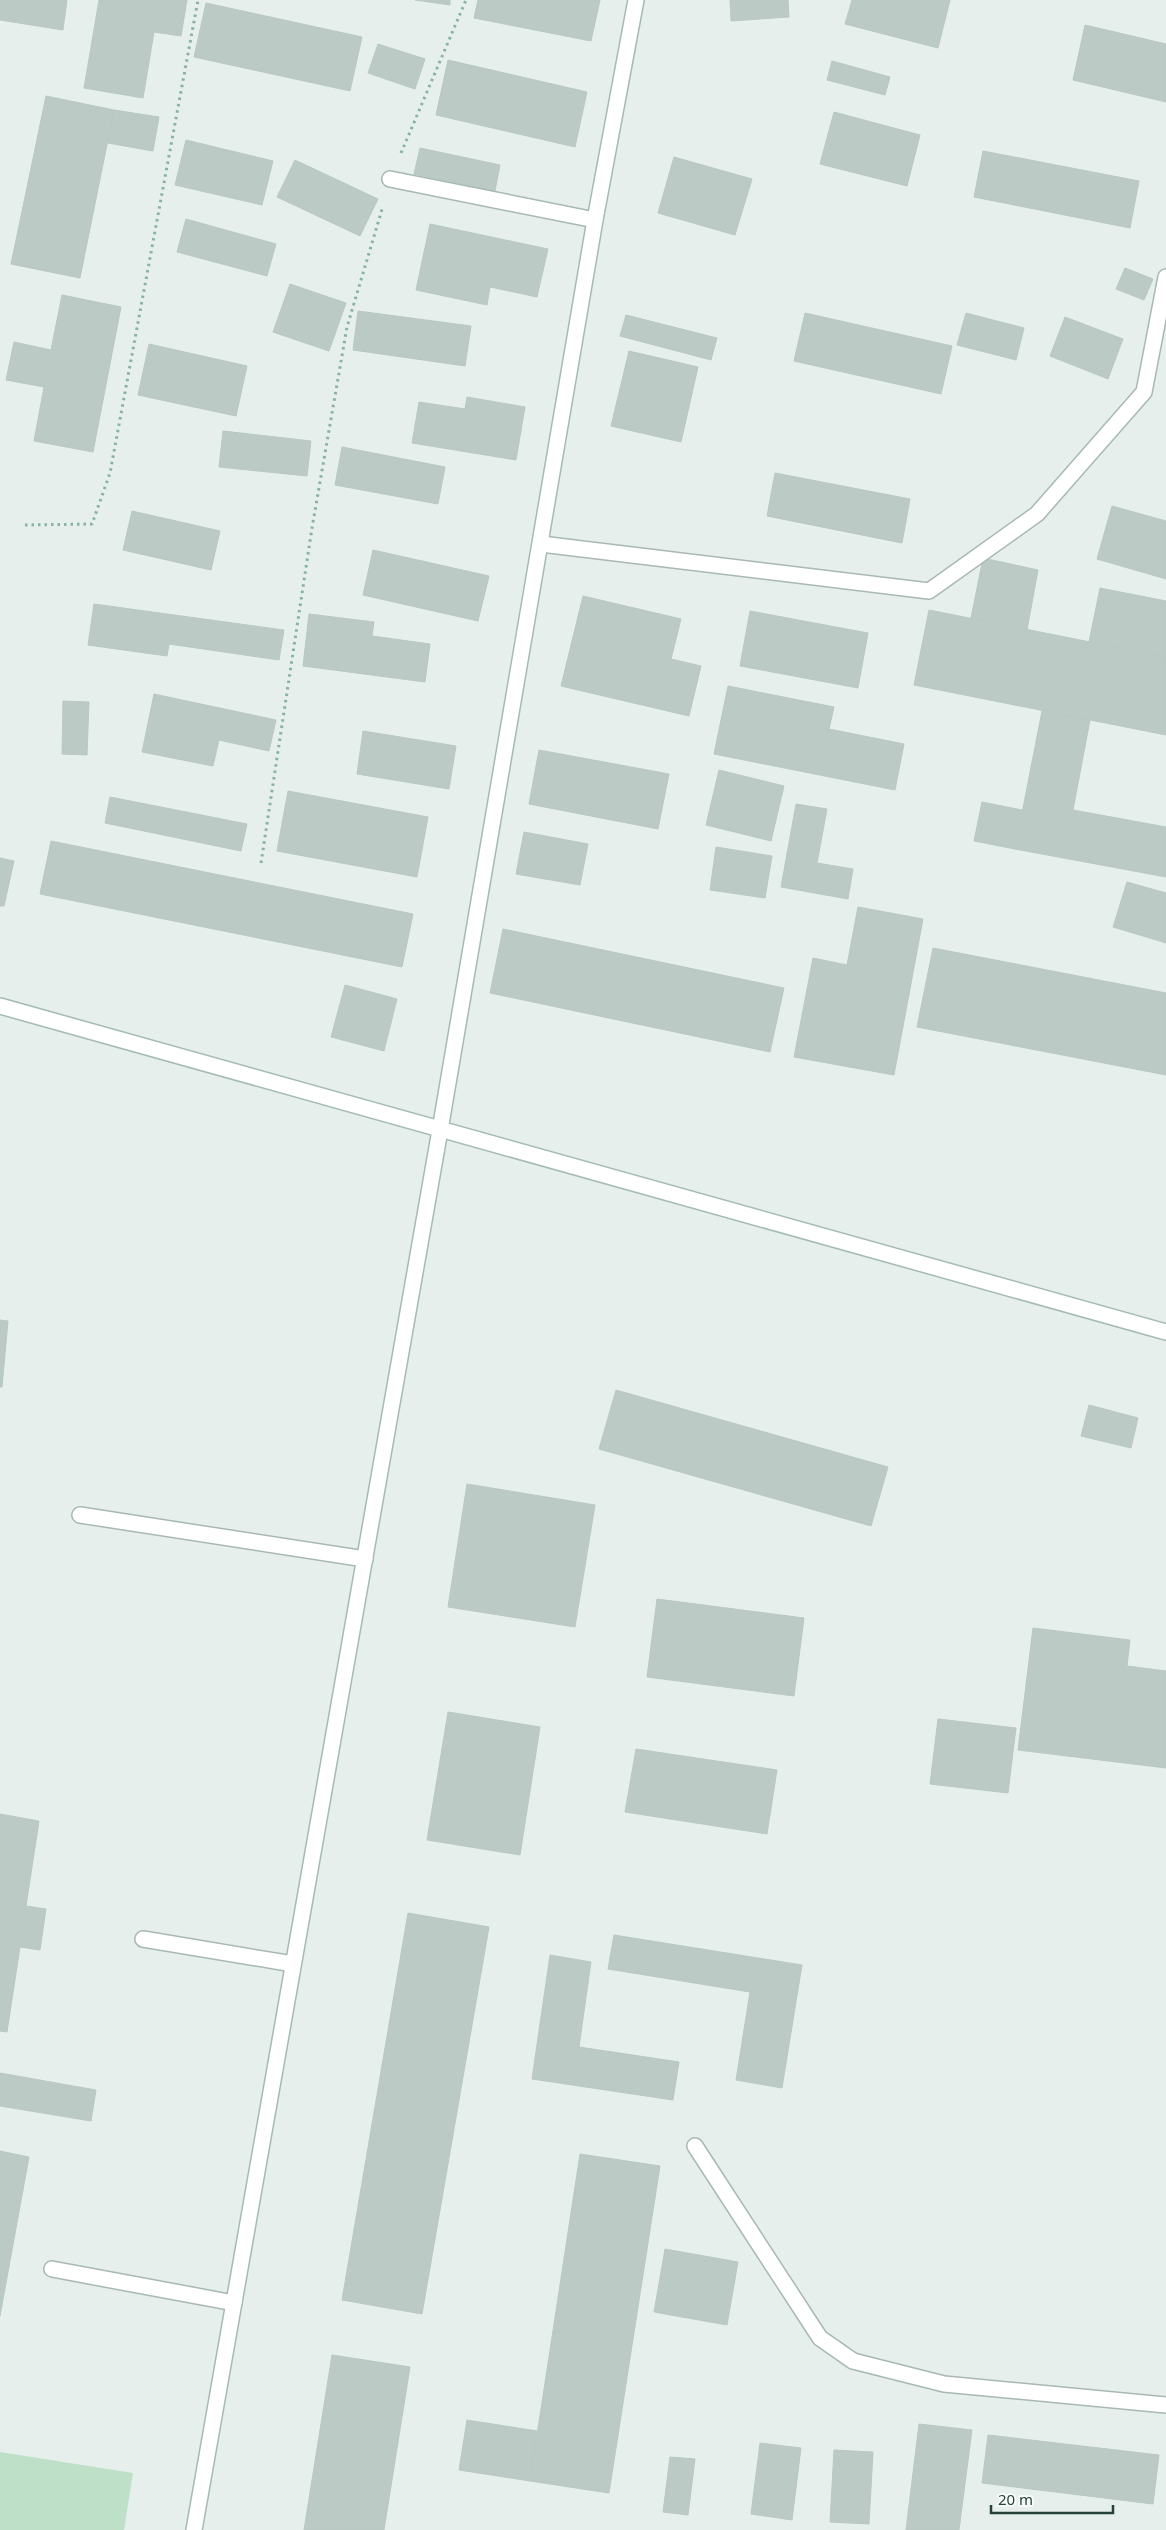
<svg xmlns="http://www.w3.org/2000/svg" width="1166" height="2530" font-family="'Noto Sans',sans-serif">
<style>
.green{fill:#bfe0c8}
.building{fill:#bbcac4;stroke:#b8c9c2}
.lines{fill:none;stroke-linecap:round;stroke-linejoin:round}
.lane-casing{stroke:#a8b8b2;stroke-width:18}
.street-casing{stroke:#a8b8b2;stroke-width:18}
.secondary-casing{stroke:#a4bbb3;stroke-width:18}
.path{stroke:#86b3a5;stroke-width:3;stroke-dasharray:2.5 4;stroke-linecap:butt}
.lane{stroke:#fff;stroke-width:15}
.street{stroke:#fff;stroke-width:15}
.secondary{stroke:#fff;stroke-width:15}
</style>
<rect width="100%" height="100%" fill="#e6efeb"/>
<path class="green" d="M0 2452 133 2473 124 2530H0Z"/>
<g class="building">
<path d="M0 0H67L63 30 0 20Z"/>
<path d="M99 0H187L181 36 154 32 143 98 84 88Z"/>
<path d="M415 0H450V5Z"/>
<path d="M478 0H600L591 41 474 18Z"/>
<path d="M730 0H788L789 17 731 21Z"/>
<path d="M852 0H950L938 48 845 24Z"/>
<path d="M206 3 362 37 350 91 194 57Z"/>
<path d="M1085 25 1166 44V102L1073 80Z"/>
<path d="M378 44 425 59 415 89 368 73Z"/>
<path d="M448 60 587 92 575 147 436 115Z"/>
<path d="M832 61 890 77 885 95 827 80Z"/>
<path d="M46 96 114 110 80 278 11 264Z"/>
<path d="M114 110 159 117 153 151 108 143Z"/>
<path d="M834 112 920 135 907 186 820 164Z"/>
<path d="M186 140 273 161 262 205 175 185Z"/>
<path d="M420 148 500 165 495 191 414 174Z"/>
<path d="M983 151 1139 181 1130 228 974 197Z"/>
<path d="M674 157 752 179 735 235 658 213Z"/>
<path d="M295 160 378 199 360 236 277 197Z"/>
<path d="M186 219 276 244 267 276 177 252Z"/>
<path d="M430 224 548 249 537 297 490 287 487 305 416 290Z"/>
<path d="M1125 268 1153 279 1144 300 1116 289Z"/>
<path d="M290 284 346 303 329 351 273 332Z"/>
<path d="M62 295 121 307 93 452 34 441 44 387 6 380 14 342 51 350Z"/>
<path d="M358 311 471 326 465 366 353 350Z"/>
<path d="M805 313 952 346 941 394 794 361Z"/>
<path d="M966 313 1024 328 1016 360 957 345Z"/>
<path d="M626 315 717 338 711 360 620 336Z"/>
<path d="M1065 317 1123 339 1108 379 1050 356Z"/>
<path d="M149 344 247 366 236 416 138 395Z"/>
<path d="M629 351 698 367 681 442 611 426Z"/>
<path d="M467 397 525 407 516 460 412 443 419 402 465 409Z"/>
<path d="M223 431 311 441 307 476 219 467Z"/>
<path d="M342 447 445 467 438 504 335 485Z"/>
<path d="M775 473 910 499 902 543 767 516Z"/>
<path d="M1112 506 1166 521V579L1097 559Z"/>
<path d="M132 511 220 531 211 570 123 550Z"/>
<path d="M373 550 489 576 478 621 363 595Z"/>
<path d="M983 558 1038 570 1027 630 971 618Z"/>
<path d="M1100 588 1166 601V657L1089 642Z"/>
<path d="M583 596 681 619 671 659 701 666 689 716 561 686Z"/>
<path d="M94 604 284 630 279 660 169 644 167 656 88 645Z"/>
<path d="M929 610 1166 657V735L914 685Z"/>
<path d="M750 611 868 633 858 688 740 666Z"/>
<path d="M309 614 374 622 372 636 430 644 425 682 303 666Z"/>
<path d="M728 686 834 707 829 729 904 744 895 790 714 754Z"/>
<path d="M154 694 276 720 269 751 219 740 213 766 142 752Z"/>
<path d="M63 701 89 702 87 755 62 754Z"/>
<path d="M1042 711 1090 720 1073 810 1166 827V877L1015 849Z"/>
<path d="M363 731 456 746 449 789 357 774Z"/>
<path d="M539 750 669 774 658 829 529 804Z"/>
<path d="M719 770 784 786 771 841 706 825Z"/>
<path d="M288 791 428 817 417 877 277 851Z"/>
<path d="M110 797 247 824 241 851 105 823Z"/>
<path d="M982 802 1022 810 1015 849 974 841Z"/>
<path d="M796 804 827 809 817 863 853 869 848 899 781 887Z"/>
<path d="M524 832 588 844 580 885 516 874Z"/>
<path d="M51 841 413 914 402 967 40 894Z"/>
<path d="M716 847 772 856 765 898 710 890Z"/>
<path d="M0 858 14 861 4 906H0Z"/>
<path d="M1127 882 1166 893V943L1113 927Z"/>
<path d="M858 907 923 919 894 1075 794 1057 813 958 847 965Z"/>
<path d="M503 929 784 988 770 1052 490 993Z"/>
<path d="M933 948 1166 993V1075L917 1027Z"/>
<path d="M345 985 397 999 384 1051 331 1037Z"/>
<path d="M0 1320 8 1321 2 1387H0Z"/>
<path d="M616 1390 888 1467 871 1526 599 1449Z"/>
<path d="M1089 1405 1138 1418 1131 1448 1081 1436Z"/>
<path d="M467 1484 595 1505 575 1627 448 1607Z"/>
<path d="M657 1599 804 1618 794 1696 647 1677Z"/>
<path d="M1033 1628 1130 1640 1127 1666 1166 1671V1768L1018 1750Z"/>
<path d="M448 1712 540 1727 520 1855 427 1840Z"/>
<path d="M938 1719 1016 1728 1008 1793 930 1784Z"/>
<path d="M636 1749 777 1770 767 1834 625 1812Z"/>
<path d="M0 1814 39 1821 26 1906 46 1909 40 1950 20 1947 7 2032 0 2031Z"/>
<path d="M408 1913 489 1927 422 2314 342 2300Z"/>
<path d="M614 1935 802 1965 782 2088 736 2080 750 1992 608 1969Z"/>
<path d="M550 1955 591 1962 579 2047 679 2062 673 2100 532 2079Z"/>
<path d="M0 2073 96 2090 91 2121 0 2106Z"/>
<path d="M0 2151 29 2157 0 2316Z"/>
<path d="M580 2154 660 2166 609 2493 530 2481Z"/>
<path d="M665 2249 738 2262 727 2325 654 2312Z"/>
<path d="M332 2355 410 2367 384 2530H304Z"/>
<path d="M467 2420 537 2431 530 2481 459 2470Z"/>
<path d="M919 2424 972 2430 959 2530H906Z"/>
<path d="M988 2435 1159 2455 1153 2504 982 2483Z"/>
<path d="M760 2443 801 2448 792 2520 751 2514Z"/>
<path d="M834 2450 873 2452 869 2524 830 2522Z"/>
<path d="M670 2457 695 2459 688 2515 663 2512Z"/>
</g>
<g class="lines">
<defs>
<g id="lane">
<path d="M80 1515 365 1559"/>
<path d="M143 1939 293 1964"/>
<path d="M52 2269 234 2303"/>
</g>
<g id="street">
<path d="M390 179 595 220"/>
<path d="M541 544 929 591 1037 514 1144 392 1166 277"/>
<path d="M695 2146 820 2338 853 2361 944 2384 1166 2405"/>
</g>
<g id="secondary">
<path d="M0 1006 1166 1332"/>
<path d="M194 2530 440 1130 595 220 636 0"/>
</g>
</defs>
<use href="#lane" class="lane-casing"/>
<use href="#street" class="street-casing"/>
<use href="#secondary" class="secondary-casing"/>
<g class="path">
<path d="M401 153 466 0"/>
<path d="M25 525 92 524 110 473 198 0"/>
<path d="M261 863 312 528 347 327 383 206"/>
</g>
<use href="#lane" class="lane"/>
<use href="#street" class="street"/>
<use href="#secondary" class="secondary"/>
</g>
<path d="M991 2505v8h122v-8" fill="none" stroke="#24423a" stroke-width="2.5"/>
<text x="998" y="2505" font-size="15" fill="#24423a" stroke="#f7fbf9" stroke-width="4" paint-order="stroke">20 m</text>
</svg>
